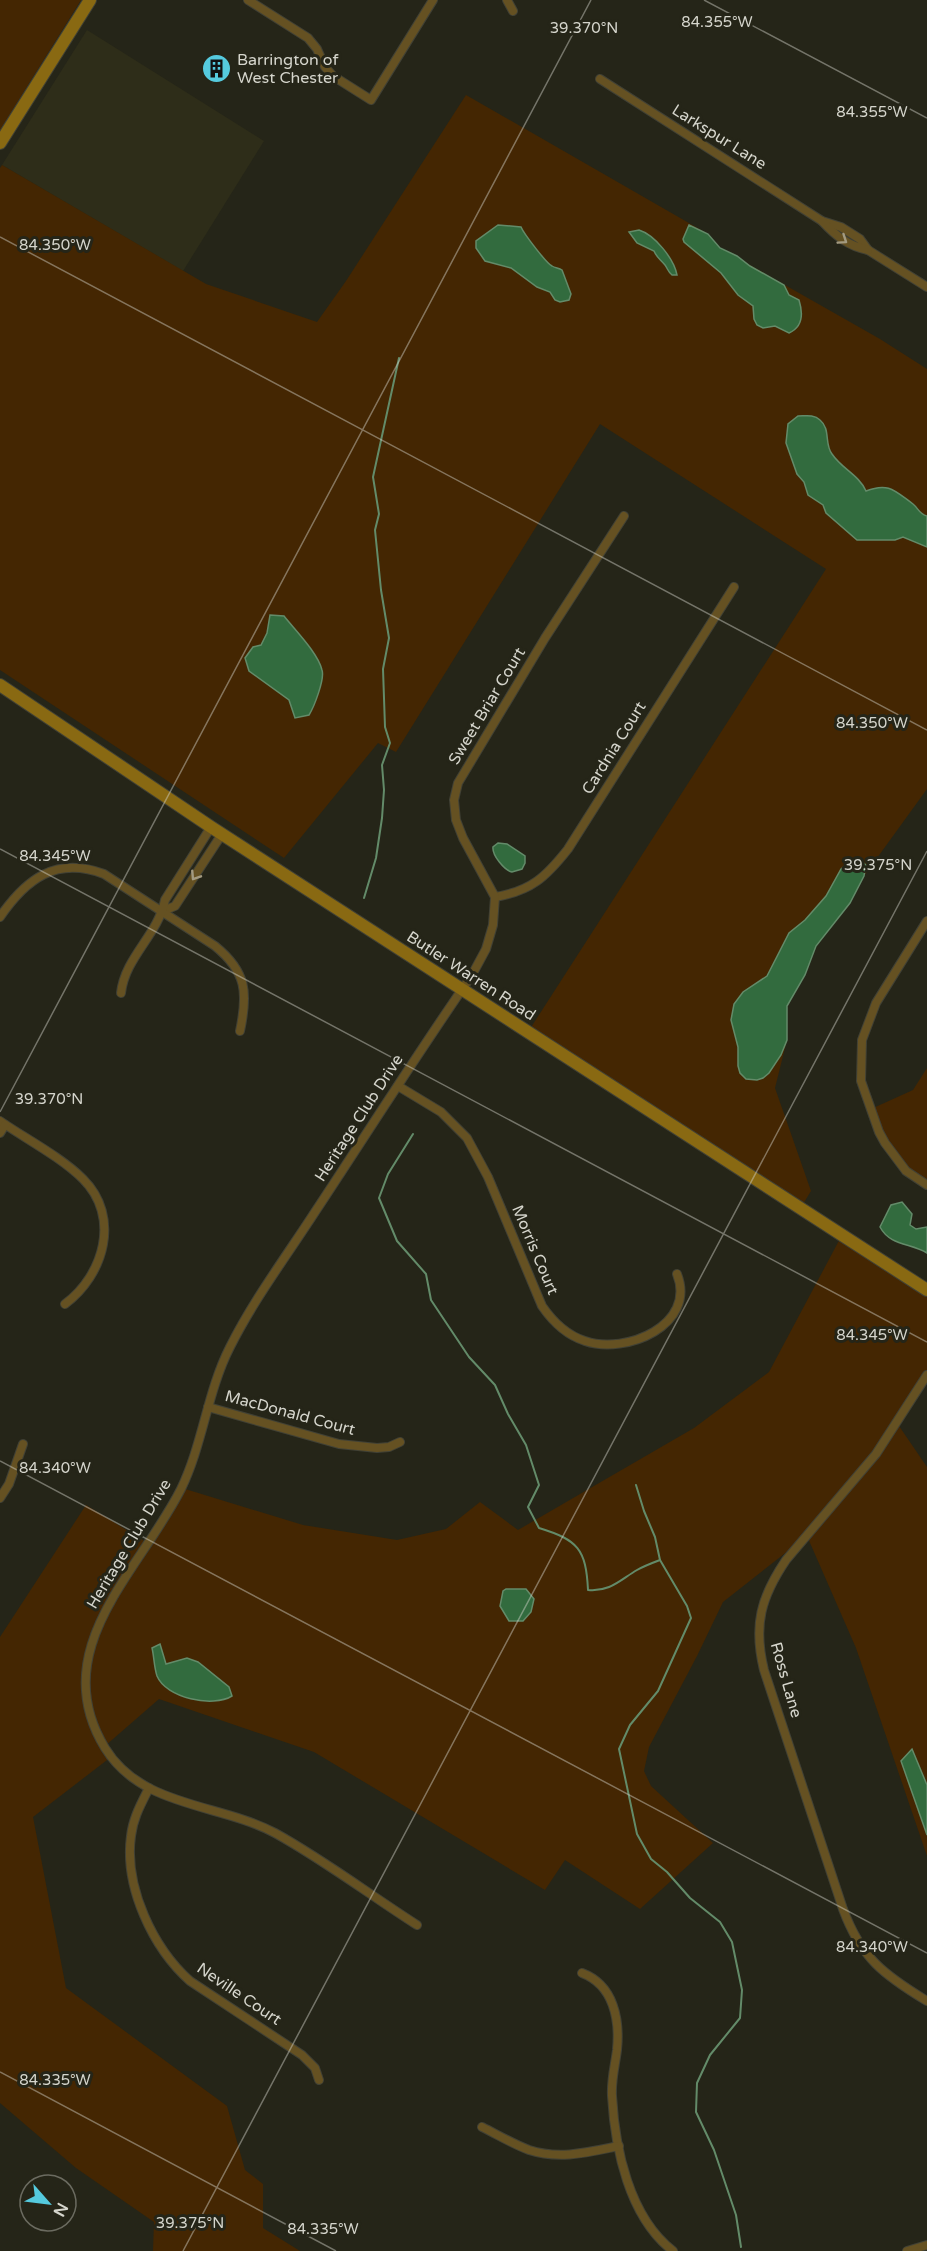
<svg xmlns="http://www.w3.org/2000/svg" width="927" height="2251" font-family="'Varela Round',sans-serif">
<style>
.built{fill:#2e2d19}
.green{fill:#442602}
.water{fill:#326b3e;stroke:#638b69;stroke-width:1.5}
.lines{fill:none;stroke-linecap:round;stroke-linejoin:round}
.stream{stroke:#638b69;stroke-width:2}
.minor-casing{stroke:#414135;stroke-width:10}
.secondary-casing{stroke:#414135;stroke-width:14}
.minor{stroke:#655122;stroke-width:8}
.secondary{stroke:#896912;stroke-width:12}
.oneway{stroke:#a39a80}
.ticks{fill:none;stroke:#d5d5cc;stroke-width:1.5;stroke-opacity:0.45}
.labels{text-anchor:middle;dominant-baseline:central;stroke-width:6;stroke-linejoin:round;paint-order:stroke}
.poi-label{font-size:16px;fill:#d5d5cc;stroke:#252518;text-anchor:start}
.street-label{font-size:16px;fill:#d5d5cc;stroke:#252518}
.ticks-label{font-size:15px;text-anchor:middle;fill:#d5d5cc;stroke:#252518;stroke-width:6;stroke-linejoin:round;paint-order:stroke}
</style>
<rect width="100%" height="100%" fill="#252518"/>
<path class="built" d="M87 30 264 141 183 271 2 165Z"/>
<g class="green">
<path d="M0 0H81L0 130Z"/>
<path d="M466 95 708 234 720 248 880 339 927 369V789L864 876 850 903 816 946 805 975 787 1006V1040L775 1088 811 1191 800 1209 528 1032 826 569 600 424 396 752 378 743 284 858 0 670V168L2 165 206 284 317 322 346 281Z"/>
<path d="M927 1068V1185L906 1171 885 1143 871 1109 913 1090Z"/>
<path d="M842 1235 927 1290V1375L897 1423 927 1467V1856L856 1648 807 1536 723 1602 697 1656 649 1747 644 1771 651 1786 713 1843 640 1909 565 1860 545 1890 314 1752 159 1699 105 1746 111 1757 33 1817 66 1988 227 2106 245 2170 263 2184V2228L300 2251H153L154 2222 76 2168 0 2103V1637L86 1505 149 1544 182 1488 303 1525 397 1540 446 1529 480 1502 518 1530 694 1428 769 1372Z"/>
</g>
<g class="water">
<path d="M498 225 521 227C524 234 547 264 552 266 555 268 559 268 562 270L571 294 569 300 560 302 555 300 550 292 537 287 511 268 485 261 476 248V241Z"/>
<path d="M689 225 708 234 720 248 737 256 750 266 784 285 789 295 799 300C803 313 803 327 789 333L775 326 763 328 757 325 754 319 753 306 738 295 721 273 684 242 683 239Z"/>
<path d="M639 230C655 235 674 259 677 275H672C668 272 668 269 665 265 660 259 657 258 654 251L637 243 629 232Z"/>
<path d="M798 416C805 416 814 414 820 420 831 429 824 444 832 454 842 469 859 475 866 491 889 482 895 491 913 504 919 509 919 514 927 516V547L903 537 895 540H857L826 513 823 505 808 495 804 482 797 474 786 443 788 424Z"/>
<path d="M270 615 284 616C295 630 318 653 322 670 325 679 314 707 309 715L295 718 289 700 249 671 245 658 253 647 261 645 267 633Z"/>
<path d="M498 843 507 844 525 856V863L522 869 512 872C504 870 492 855 493 847Z"/>
<path d="M859 859 866 865 864 876 850 903 816 946 805 975 787 1006V1040L781 1055 769 1073 763 1078 757 1080 746 1079 740 1073 738 1066V1047L731 1020 734 1004 743 992 767 976 789 933 805 920 826 896 841 869 850 862Z"/>
<path d="M902 1202 912 1214 910 1225 916 1229 927 1227V1253C911 1243 890 1246 880 1227L891 1205Z"/>
<path d="M506 1589H526L534 1599 531 1612 523 1621H509L500 1606 503 1591Z"/>
<path d="M160 1644 166 1664 187 1658 198 1662 229 1687 232 1696C213 1708 166 1698 157 1676 154 1667 154 1656 152 1648Z"/>
<path d="M912 1749 927 1785V1835L901 1761Z"/>
</g>
<g class="lines">
<g class="stream">
<path d="M364 898 376 858 382 818 384 790 382 765 390 743 385 727 383 669 389 638 381 590 375 530 379 514 373 477 399 358"/>
<path d="M413 1134 388 1174 379 1198 397 1241 426 1274 431 1300 469 1357 495 1385 508 1414 526 1445 539 1485 528 1507 539 1528C578 1540 586 1549 588 1590 610 1592 620 1580 637 1570 644 1566 652 1563 660 1560"/>
<path d="M636 1485 644 1511 655 1537 660 1560 687 1606 691 1618 658 1691 630 1725 619 1749 637 1834 651 1859 667 1872 690 1898 720 1922 732 1942 742 1990 740 2018 710 2055 697 2083 696 2112 714 2150 736 2215 741 2247"/>
</g>
<defs>
<g id="minor">
<path d="M248 0 308 38 317 49 325 67 333 76 371 100 433 0"/>
<path d="M507 0 513 11"/>
<path d="M600 79 822 221 841 227 860 239 868 250 927 287"/>
<path d="M822 221C836 236 848 246 868 250"/>
<path d="M495 897C531 891 546 877 568 849L734 587"/>
<path d="M163 911 175 906 222 834"/>
<path d="M0 917C26 879 56 856 104 874L215 946C247 972 248 993 240 1031"/>
<path d="M927 921 876 1003 862 1040 861 1081 879 1132 885 1143 906 1171 927 1185"/>
<path d="M121 993C125 957 158 935 165 900L211 827"/>
<path d="M398 1086 441 1112 467 1138 488 1177 542 1306C553 1322 566 1335 585 1341 626 1355 697 1325 677 1274"/>
<path d="M0 1121C26 1139 61 1157 83 1179 121 1217 104 1275 65 1304"/>
<path d="M0 1133 5 1125"/>
<path d="M927 1375 876 1454 786 1560C761 1597 753 1625 764 1670L843 1909C861 1958 884 1975 927 2001"/>
<path d="M208 1407 339 1444 377 1448 389 1447 400 1442"/>
<path d="M0 1498 9 1484 23 1444"/>
<path d="M149 1788C141 1804 133 1818 131 1836 124 1887 153 1948 190 1981L302 2055 315 2068 319 2080"/>
<path d="M417 1925C370 1895 324 1860 275 1833 219 1803 142 1808 105 1748 45 1650 139 1572 181 1489 203 1444 207 1392 230 1347 253 1301 285 1258 313 1215 366 1135 417 1054 472 975L486 949 493 925 495 897 463 838 456 820 454 800 458 783 545 638 624 516"/>
<path d="M582 1973C614 1985 620 2020 617 2050 615 2066 611 2080 612 2096 615 2149 629 2217 673 2251"/>
<path d="M482 2127C498 2135 513 2144 529 2150 560 2160 589 2152 619 2146"/>
<path d="M907 2251 927 2245"/>
</g>
<g id="secondary">
<path d="M0 143 90 0"/>
<path d="M0 685 211 827 927 1290"/>
</g>
</defs>
<use href="#minor" class="minor-casing"/>
<use href="#secondary" class="secondary-casing"/>
<use href="#minor" class="minor"/>
<use href="#secondary" class="secondary"/>
</g>
<defs><path id="oneway-chevron" d="M-2-3.5L2.5 0L-2 3.5" fill="none" stroke-width="1.6" stroke-linecap="round" stroke-linejoin="round" transform="scale(1.5)"/></defs>
<g class="oneway">
<use href="#oneway-chevron" transform="translate(843 240) rotate(34)"/>
<use href="#oneway-chevron" transform="translate(195 876) rotate(123)"/>
</g>
<path class="ticks" d="M704 0 927 118M0 237 927 730M0 849 927 1342M0 1112 591 0M0 1461 927 1953M0 2072 336 2251M183 2251 927 851"/>
<defs>
<symbol id="building-disc" viewBox="-11 -11 22 22"><circle r="9.5" fill="#55cade" stroke="#252518"/><path d="M-4-6H4V6H1V3H-1V6H-4ZM-2.5-4.3h1.7v1.8h-1.7ZM.8-4.3h1.7v1.8H.8ZM-2.5-1h1.7V.8h-1.7ZM.8-1h1.7V.8H.8Z" fill="#111"/></symbol>
</defs>
<g fill-rule="evenodd">
<use href="#building-disc" x="200" y="52" width="33" height="33"/>
</g>
<g class="labels">
<g class="poi-label">
<text x="237" y="60">Barrington of<tspan x="237" dy="18">West Chester</tspan></text>
</g>
<g class="street-label">
<text transform="translate(719 137) rotate(32)">Larkspur Lane</text>
<text transform="translate(487 706) rotate(-59)">Sweet Briar Court</text>
<text transform="translate(614 748) rotate(-58)">Cardnia Court</text>
<text transform="translate(471 976) rotate(33)">Butler Warren Road</text>
<text transform="translate(359 1118) rotate(-57)">Heritage Club Drive</text>
<text transform="translate(535 1250) rotate(67)">Morris Court</text>
<text transform="translate(290 1413) rotate(15)">MacDonald Court</text>
<text transform="translate(129 1544) rotate(-59)">Heritage Club Drive</text>
<text transform="translate(786 1680) rotate(74)">Ross Lane</text>
<text transform="translate(239 1994) rotate(34)">Neville Court</text>
</g>
</g>
<g class="ticks-label">
<text x="717" y="27">84.355°W</text>
<text x="584" y="33">39.370°N</text>
<text x="872" y="117">84.355°W</text>
<text x="55" y="250">84.350°W</text>
<text x="872" y="728">84.350°W</text>
<text x="55" y="861">84.345°W</text>
<text x="878" y="870">39.375°N</text>
<text x="49" y="1104">39.370°N</text>
<text x="872" y="1340">84.345°W</text>
<text x="55" y="1473">84.340°W</text>
<text x="872" y="1952">84.340°W</text>
<text x="55" y="2085">84.335°W</text>
<text x="190" y="2228">39.375°N</text>
<text x="323" y="2234">84.335°W</text>
</g>
<g transform="translate(48 2203) rotate(118)"><circle r="28" fill="#252518" stroke="#6b6b60" stroke-width="1.5"/>
<path d="M0-4.5L10 22L0 15L-10 22Z" fill="#55cade"/>
<text y="-9" font-size="16" font-weight="bold" text-anchor="middle" fill="#d5d5cc">N</text>
</g>
</svg>
